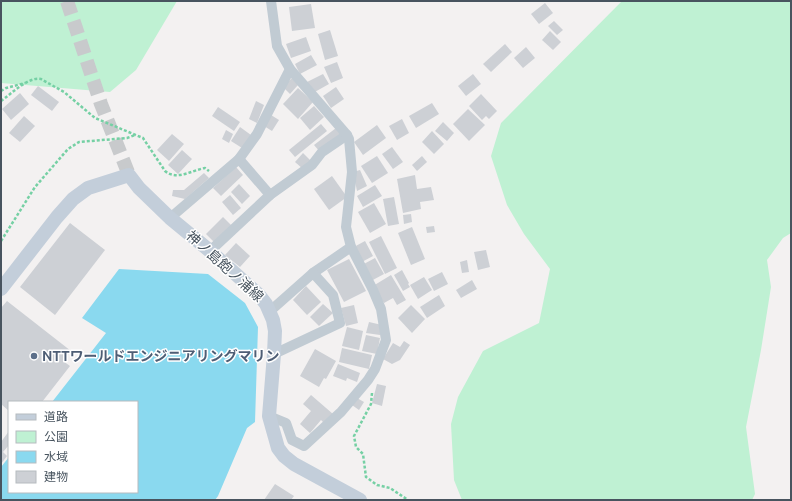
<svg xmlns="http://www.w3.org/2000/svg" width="792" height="501" font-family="Ubuntu,'Noto Sans JP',sans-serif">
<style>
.green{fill:#bff1d3}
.water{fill:#8ad9ef}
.building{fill:#cdd0d5}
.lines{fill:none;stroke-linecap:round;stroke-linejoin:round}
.secondary-tunnel{stroke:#c8cacc;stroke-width:14;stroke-dasharray:14 7;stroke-linecap:butt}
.path{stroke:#75d0a4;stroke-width:2.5;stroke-dasharray:3 2;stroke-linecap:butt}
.street{stroke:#c1cbd3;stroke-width:10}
.secondary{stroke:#c3ceda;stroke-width:14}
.service-dot{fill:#5c6f8a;stroke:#fff;stroke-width:1.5}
.labels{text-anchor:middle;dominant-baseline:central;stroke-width:3;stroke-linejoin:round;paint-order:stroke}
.street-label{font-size:14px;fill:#48545f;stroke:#fff}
.service-label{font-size:14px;font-weight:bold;fill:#4e5e75;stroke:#fff;text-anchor:start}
</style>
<rect width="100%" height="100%" fill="#f3f1f1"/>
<g class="green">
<path d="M1 1H177L136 70 110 92 1 83Z"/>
<path d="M622 1H791V233L783 238 767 260 771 287 761 350 746 427 755 494 752 500H462L454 480 451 424 458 397 483 351 539 323 550 269 524 234 507 205 491 156 501 123Z"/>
</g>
<path class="water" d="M119 269 208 274 245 303 258 327 255 422 247 428 218 496 215 500H1V467L9 457V492H137V402H52L106 333 82 318Z"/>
<g class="building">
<path d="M545 3 553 13 539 24 531 14Z"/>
<path d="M311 4 315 28 292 31 289 7Z"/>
<path d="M554 21 563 30 557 35 548 26Z"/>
<path d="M330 30 338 56 325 60 318 34Z"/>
<path d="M550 31 561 42 553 50 542 40Z"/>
<path d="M306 37 311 51 291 58 286 44Z"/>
<path d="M505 44 512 52 491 72 483 64Z"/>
<path d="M526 47 535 58 523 68 514 58Z"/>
<path d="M311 55 317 65 300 74 295 64Z"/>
<path d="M337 62 343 78 331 83 324 67Z"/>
<path d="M323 74 329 84 313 93 307 82Z"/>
<path d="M473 74 481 84 466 96 458 86Z"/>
<path d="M292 78 298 85 290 94 283 87Z"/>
<path d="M38 86 59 102 52 111 31 95Z"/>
<path d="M336 87 344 99 331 108 323 96Z"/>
<path d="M298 88 313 102 298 119 283 104Z"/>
<path d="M20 93 29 104 11 120 2 109Z"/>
<path d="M481 94 497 111 489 119 486 116 482 120 469 106Z"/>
<path d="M256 101 264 105 257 123 249 119Z"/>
<path d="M432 103 439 114 416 128 409 116Z"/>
<path d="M314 106 324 117 310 130 300 118Z"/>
<path d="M218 107 240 122 234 131 212 116Z"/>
<path d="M468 109 485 125 469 141 453 124Z"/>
<path d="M271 115 279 120 272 131 264 126Z"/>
<path d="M24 116 35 126 20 142 9 133Z"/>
<path d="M402 119 409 133 397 140 389 126Z"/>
<path d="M443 122 454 133 447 141 435 131Z"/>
<path d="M321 124 327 131 295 157 289 150Z"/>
<path d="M377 125 386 138 363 155 354 142Z"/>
<path d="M240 127 251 135 242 148 231 141Z"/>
<path d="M336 128 342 135 320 152 314 145Z"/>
<path d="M226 130 233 134 229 143 222 139Z"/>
<path d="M432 131 444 144 434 154 422 142Z"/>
<path d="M172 134 184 144 169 161 157 150Z"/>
<path d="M392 147 403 162 393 169 382 154Z"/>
<path d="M182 150 192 159 178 174 168 165Z"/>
<path d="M303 153 311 161 303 169 295 162Z"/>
<path d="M377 156 388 173 372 183 361 166Z"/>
<path d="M422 156 427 162 417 171 412 165Z"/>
<path d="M236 167 243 175 221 196 213 188Z"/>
<path d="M360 170 367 186 357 191 353 172Z"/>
<path d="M204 173 209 178 185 199 172 196 173 190H184Z"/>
<path d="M415 175 417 189 431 187 434 200 420 202 421 209 403 213 397 179Z"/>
<path d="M332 176 347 197 329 210 314 189Z"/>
<path d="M239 184 250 196 242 204 231 192Z"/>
<path d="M375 185 382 196 363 207 357 196Z"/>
<path d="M230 195 241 208 233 215 222 202Z"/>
<path d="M394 197 399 224 388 226 383 199Z"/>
<path d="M374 203 386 224 370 233 358 212Z"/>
<path d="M411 214 412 222 404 224 403 215Z"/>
<path d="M223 217 233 227 216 244 206 234Z"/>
<path d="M70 223 105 250 55 315 20 287Z"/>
<path d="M434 226 435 232 427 233 426 227Z"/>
<path d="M412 227 425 259 411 265 398 233Z"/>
<path d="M381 236 397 268 385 274 369 242Z"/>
<path d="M365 241 373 256 360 263 352 248Z"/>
<path d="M236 243 250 256 240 267 225 255Z"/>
<path d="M486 250 490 267 478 270 474 252Z"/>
<path d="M375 258 384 274 371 281 362 265Z"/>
<path d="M349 259 366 291 344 302 327 270Z"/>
<path d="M467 260 469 272 462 273 460 262Z"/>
<path d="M402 270 409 283 408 284 410 287 403 291 394 275Z"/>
<path d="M442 272 448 284 434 291 428 279Z"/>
<path d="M391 275 406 300 397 305 393 298 384 303 373 286Z"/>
<path d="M424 277 432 290 418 299 410 285Z"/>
<path d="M472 280 477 289 461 298 456 290Z"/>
<path d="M306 286 321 302 307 315 293 300Z"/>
<path d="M439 295 445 306 427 318 420 307Z"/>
<path d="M7 301 71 351 63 361 70 366 42 402H9V411L1 404V308Z"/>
<path d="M323 304 333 313 319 326 310 317Z"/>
<path d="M354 305 358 323 346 326 341 308Z"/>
<path d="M411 305 425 319 412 333 398 318Z"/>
<path d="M369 322 382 325 380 335 366 333Z"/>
<path d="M347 327 363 331 359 350 342 346Z"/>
<path d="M366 335 380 338 377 354 362 351Z"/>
<path d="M404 341 410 345 400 360 392 364 383 359 393 343 400 347Z"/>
<path d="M342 348 372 355 369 369 339 362Z"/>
<path d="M315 349 336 361 326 379 324 378 319 387 300 376Z"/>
<path d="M338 364 360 373 357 382 347 378 346 381 333 376Z"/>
<path d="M377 384 386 386 382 406 372 403Z"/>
<path d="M311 395 333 414 325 424 321 420 310 433 300 424 311 411 303 404Z"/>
<path d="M357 398 364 402 359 410 352 405Z"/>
<path d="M9 431V445L3 452 7 456 1 464V442Z"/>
<path d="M275 484 294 496 291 500H264Z"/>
</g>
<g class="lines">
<path class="secondary-tunnel" d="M67 1 101 104 129 175"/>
<g class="path">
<path d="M1 91 6 88 25 83"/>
<path d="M1 101C11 94 29 76 41 79L64 92 95 118 143 138 165 171C177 181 192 170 205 168L209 171"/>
<path d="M1 241 35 187 68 149 79 142 127 138 135 135"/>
<path d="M790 270H791"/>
<path d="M372 393 371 404 354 436 356 447 363 454 366 477 377 485 390 488 408 500"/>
</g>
<g class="street">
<path d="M239 159 270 195"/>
<path d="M170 218 239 159 257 134 290 69"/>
<path d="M210 251 270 195 312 165 322 152 347 135"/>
<path d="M269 312 313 273 351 247"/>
<path d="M274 354 340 323 333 295 313 273"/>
<path d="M269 416 286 423 292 440 304 446 341 412 368 380 375 369 386 340 381 309 373 290 351 247 346 227 352 172 349 139 347 135 290 69 277 46 271 1"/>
</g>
<path class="secondary" d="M1 289 57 217 73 199 88 188 129 175 139 188 170 218 210 251 259 295 266 304 273 320 275 331 274 354 269 416 278 448 284 456 294 464 360 500"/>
</g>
<circle class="service-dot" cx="34" cy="356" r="4"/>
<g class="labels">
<g class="street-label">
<text transform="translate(225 266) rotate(42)">神ノ島飽ノ浦線</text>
</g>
<g class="service-label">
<text x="42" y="356">NTTワールドエンジニアリングマリン</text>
</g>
</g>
<rect width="792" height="501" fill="none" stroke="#48545f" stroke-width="4"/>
<rect x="8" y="401" width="130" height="92" fill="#ffffff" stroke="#b6bbbf"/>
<rect x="16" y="414" width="20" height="6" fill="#c3ceda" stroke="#b6bbbf"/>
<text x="44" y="421" font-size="12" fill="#48545f">道路</text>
<rect x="16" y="431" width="20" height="12" fill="#bff1d3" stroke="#b6bbbf"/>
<text x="44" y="441" font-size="12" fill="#48545f">公園</text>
<rect x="16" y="451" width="20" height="12" fill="#8ad9ef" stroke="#b6bbbf"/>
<text x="44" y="461" font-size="12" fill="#48545f">水域</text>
<rect x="16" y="471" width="20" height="12" fill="#cdd0d5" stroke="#b6bbbf"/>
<text x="44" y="481" font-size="12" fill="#48545f">建物</text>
</svg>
